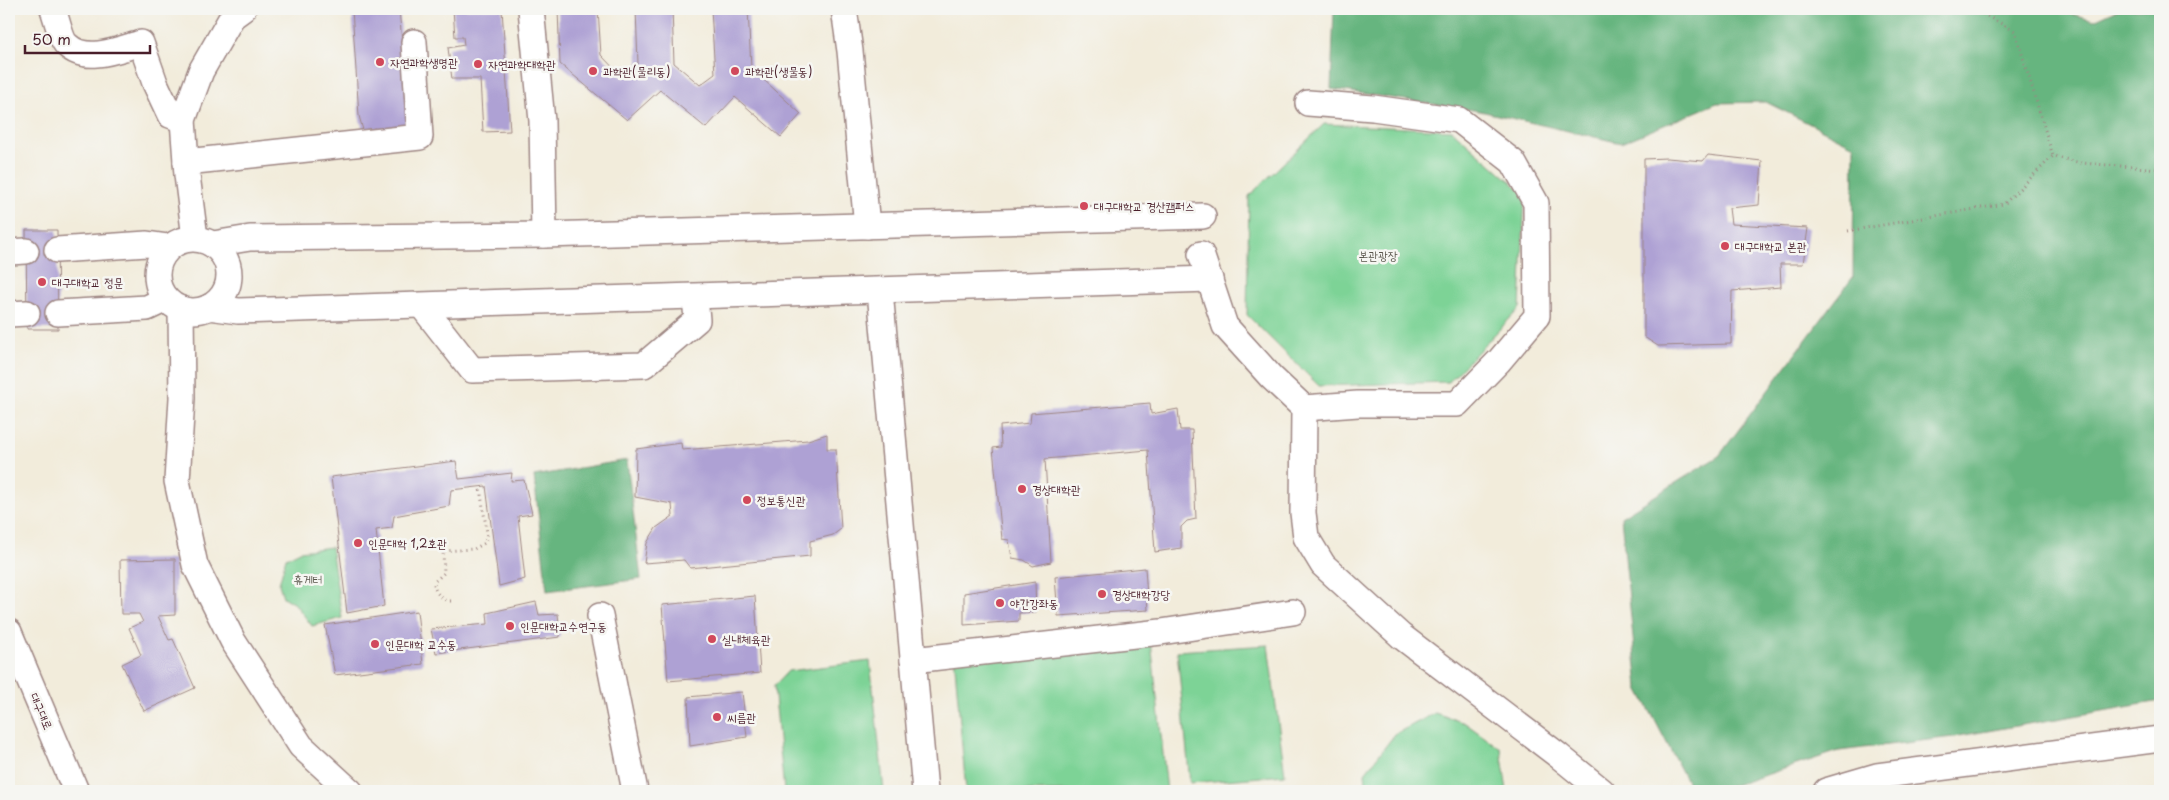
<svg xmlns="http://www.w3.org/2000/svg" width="2169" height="800" font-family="'Playpen Sans','Poor Story',sans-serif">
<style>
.green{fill:#7dd396;stroke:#647960}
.forest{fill:#66b57f;stroke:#586a55}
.building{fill:#aea1d4}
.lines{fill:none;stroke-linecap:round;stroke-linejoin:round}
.minor-casing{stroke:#9e8683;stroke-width:28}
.path{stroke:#9e8683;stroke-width:3;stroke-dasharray:1 4;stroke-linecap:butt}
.minor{stroke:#fff;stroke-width:25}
.poi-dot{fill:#d1495b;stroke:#f6f6f2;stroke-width:2}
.labels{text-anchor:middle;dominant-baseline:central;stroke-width:5;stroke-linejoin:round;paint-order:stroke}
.poi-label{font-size:12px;fill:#4a1f2b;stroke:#f6f6f2;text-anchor:start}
.park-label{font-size:12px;fill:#59554b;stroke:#f6f6f2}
.street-label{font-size:12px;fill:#4a1f2b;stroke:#f6f6f2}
</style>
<rect width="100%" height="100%" fill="#f6f6f2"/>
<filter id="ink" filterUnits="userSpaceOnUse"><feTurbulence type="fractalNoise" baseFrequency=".02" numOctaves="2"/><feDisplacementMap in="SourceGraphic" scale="10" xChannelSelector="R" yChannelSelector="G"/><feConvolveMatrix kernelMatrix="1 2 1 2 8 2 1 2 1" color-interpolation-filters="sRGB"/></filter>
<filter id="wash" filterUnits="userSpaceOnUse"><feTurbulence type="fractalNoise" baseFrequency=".0096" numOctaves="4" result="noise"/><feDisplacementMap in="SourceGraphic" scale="20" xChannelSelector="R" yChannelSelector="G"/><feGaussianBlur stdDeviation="1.12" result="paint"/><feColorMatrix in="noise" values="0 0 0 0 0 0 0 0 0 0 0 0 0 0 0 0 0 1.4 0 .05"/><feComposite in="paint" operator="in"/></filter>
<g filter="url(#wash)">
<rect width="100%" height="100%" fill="#f2ecdb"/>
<g class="green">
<path d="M1324 124 1452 130 1525 194 1520 308 1449 382 1319 386 1247 315 1249 196Z"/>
<path d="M331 547 342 618 312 626 296 605 283 597 279 584 286 558 300 551Z"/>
<path d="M1150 632 1167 791H966L954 655Z"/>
<path d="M1268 645 1285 775 1190 783 1177 651Z"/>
<path d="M870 661 884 791H784L774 686 788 671Z"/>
<path d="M1435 713 1465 723 1501 749 1507 791H1367L1365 773 1395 734Z"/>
</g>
<g class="forest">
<path d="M1334 9H2053L2094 20 2118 9H2160V701L1953 737 1839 751 1717 791H1692L1638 688 1621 517 1719 456 1853 277 1854 146 1766 102 1717 103 1621 143 1480 111 1331 89Z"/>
<path d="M627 460 641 579 547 591 534 476Z"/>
</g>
<g id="blocks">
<g class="building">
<path d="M352 9H399L410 132 374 136 375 128 363 130 359 116Z"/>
<path d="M453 9H502L510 131 483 132 480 79H452L448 48 464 45 463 37H455Z"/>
<path d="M558 9H598L601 55 623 78 638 64 636 9H672L674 63 700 85 715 74 711 9H748L751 68 801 114 781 137 735 97 706 128 660 90 627 120 560 64Z"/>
<path d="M1708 155 1762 161 1759 205 1729 208 1731 224 1808 228 1803 264H1780L1781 287 1732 291 1731 344 1658 346 1644 337V159L1667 158 1703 161Z"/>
<path d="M26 230H57L58 329H27Z"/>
<path d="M1150 403 1151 414 1178 409 1180 430H1192L1196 519 1187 521 1181 527V548L1155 552 1148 450 1045 459 1051 562 1033 566 1024 560 1012 558 1009 540 1002 539 993 448 1001 447 1000 426 1030 423 1031 413Z"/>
<path d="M827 434V449H836L841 529 833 535 810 541V556L690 568 684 560 644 563 647 543 656 528 673 516 672 504 635 497 636 449 681 443 682 450 808 440Z"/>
<path d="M456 461 459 479 512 473 511 481 524 480 532 514 518 516 525 579 499 586 486 486 451 490 449 506 394 516 392 528 376 530 384 606 347 613 331 477Z"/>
<path d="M175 559V615L158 616 169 640 173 639 195 688 144 711 122 664 141 655 129 628 143 622 139 614H121L120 560Z"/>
<path d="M1145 568 1148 610 1058 616 1055 577Z"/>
<path d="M1035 582 1036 612 1019 613V621L964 625V593Z"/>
<path d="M755 596 760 673 668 681 662 605Z"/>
<path d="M536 602 539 615 558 614 560 637 436 653 431 629 488 624 487 613Z"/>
<path d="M417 611 423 664 335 675 325 625Z"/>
<path d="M742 692 747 737 690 746 688 697Z"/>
</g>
</g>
</g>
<g filter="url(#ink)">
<use href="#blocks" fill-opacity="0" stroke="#9e8683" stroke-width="1"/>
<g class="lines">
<defs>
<g id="minor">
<path d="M53 9C56 17 61 40 67 45 86 64 119 49 141 43L155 83 170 115 183 120"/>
<path d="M531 9 542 121 544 235"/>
<path d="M844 9 850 51 867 226"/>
<path d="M186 162 420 137 414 42"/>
<path d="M195 238 187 175 183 120 201 71 232 17 243 9"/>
<circle cx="193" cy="275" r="36"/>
<path d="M213 244 250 238 544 235 1203 216"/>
<path d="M57 250 147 244 168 247"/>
<path d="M9 252 26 251"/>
<path d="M1201 254 1225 326 1271 377 1304 408 1303 513 1306 537 1323 565 1401 636 1559 756 1602 791"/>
<path d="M880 291 925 791"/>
<path d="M422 306 472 370 644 365 697 320 695 297"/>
<path d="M209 307 238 311 1210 279"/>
<path d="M181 309 182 398 177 481 195 565 233 641 301 746 350 791"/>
<path d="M58 313 147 308 166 299"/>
<path d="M9 314 27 313"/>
<path d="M1304 408 1358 404H1457L1499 361 1537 316 1536 203 1513 162 1459 120 1373 108 1308 103"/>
<path d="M600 616 635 791"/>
<path d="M9 632 76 791"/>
<path d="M913 660 1161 632 1293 612"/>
<path d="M1826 791 1877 776 2160 739"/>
</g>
</defs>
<use href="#minor" class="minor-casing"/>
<g class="path">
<path d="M1974 9 2015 31 2053 156"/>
<path d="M1848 231 2004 204 2053 156 2081 163 2160 169"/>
<path d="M451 601H448C440 597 434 592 434 582L444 573 443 551 474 549 485 543 487 533 480 488"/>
</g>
<use href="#minor" class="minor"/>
</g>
</g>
<g class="poi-dot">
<circle cx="380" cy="62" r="5"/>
<circle cx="478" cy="64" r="5"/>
<circle cx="593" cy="71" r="5"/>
<circle cx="735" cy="71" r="5"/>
<circle cx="1084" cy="206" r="5"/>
<circle cx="1725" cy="246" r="5"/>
<circle cx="42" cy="282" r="5"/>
<circle cx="1022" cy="489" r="5"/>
<circle cx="747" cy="500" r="5"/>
<circle cx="358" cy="543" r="5"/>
<circle cx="1102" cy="594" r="5"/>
<circle cx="1000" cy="603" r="5"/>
<circle cx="510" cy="626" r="5"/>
<circle cx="712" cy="639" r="5"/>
<circle cx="375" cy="644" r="5"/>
<circle cx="717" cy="717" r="5"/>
</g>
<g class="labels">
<g class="poi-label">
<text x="390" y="62">자연과학생명관</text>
<text x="488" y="64">자연과학대학관</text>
<text x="603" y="71">과학관(물리동)</text>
<text x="745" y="71">과학관(생물동)</text>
<text x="1094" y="206">대구대학교 경산캠퍼스</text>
<text x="1735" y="246">대구대학교 본관</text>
<text x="52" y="282">대구대학교 정문</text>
<text x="1032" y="489">경상대학관</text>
<text x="757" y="500">정보통신관</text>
<text x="368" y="543">인문대학 1,2호관</text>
<text x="1112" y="594">경상대학강당</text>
<text x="1010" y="603">야간강좌동</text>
<text x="520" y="626">인문대학교수연구동</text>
<text x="722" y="639">실내체육관</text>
<text x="385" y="644">인문대학 교수동</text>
<text x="727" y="717">씨름관</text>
</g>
<g class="park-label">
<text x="1378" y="255">본관광장</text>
<text x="308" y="579">휴게터</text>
</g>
<g class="street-label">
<text transform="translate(42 711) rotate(67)">대구대로</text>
</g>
</g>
<rect width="2169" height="800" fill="none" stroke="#f6f6f2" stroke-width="30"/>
<path d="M25 45v8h125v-8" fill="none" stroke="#4a1f2b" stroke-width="2.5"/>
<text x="32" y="45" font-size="15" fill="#4a1f2b" stroke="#f6f6f2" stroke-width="4" paint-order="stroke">50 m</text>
</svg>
